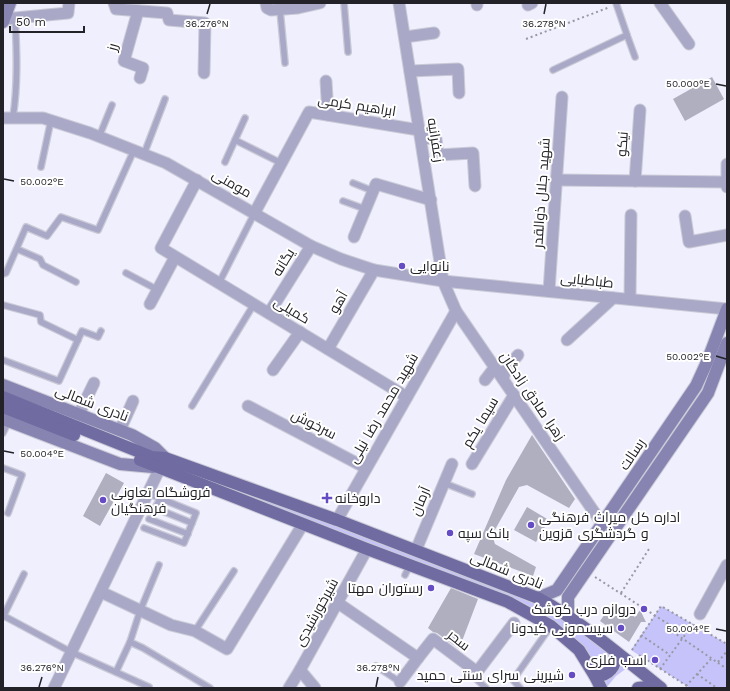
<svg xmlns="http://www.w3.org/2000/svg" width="730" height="691" font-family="'Work Sans',Cairo,sans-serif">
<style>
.green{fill:#c6c3fa}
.building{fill:#afafc0}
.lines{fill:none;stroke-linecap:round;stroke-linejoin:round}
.lane-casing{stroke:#cacad7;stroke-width:8}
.street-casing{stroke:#cacad7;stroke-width:13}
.secondary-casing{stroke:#cacad7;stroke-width:14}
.primary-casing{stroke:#cacad7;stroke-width:14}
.path{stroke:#9999a3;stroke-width:2;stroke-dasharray:2 3;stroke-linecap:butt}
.lane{stroke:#a9a8c7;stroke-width:5.5}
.street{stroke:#a9a8c7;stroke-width:11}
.secondary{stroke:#8784b1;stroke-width:12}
.primary{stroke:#706ba1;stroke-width:12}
.ticks{fill:none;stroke:#222228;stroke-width:1.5}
.poi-dot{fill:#654cc5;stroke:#fff;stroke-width:1.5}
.labels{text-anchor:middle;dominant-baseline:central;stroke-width:4;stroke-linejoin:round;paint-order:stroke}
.street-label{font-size:14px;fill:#222228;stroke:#fff}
.poi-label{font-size:14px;fill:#222228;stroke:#fff;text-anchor:start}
.ticks-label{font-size:10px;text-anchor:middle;fill:#222228;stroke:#fff;stroke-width:4;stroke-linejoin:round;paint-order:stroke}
</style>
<rect width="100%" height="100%" fill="#efeffd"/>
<g class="green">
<path d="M198 470 513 587 631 665 616 676 606 688 579 650 508 602 193 481Z"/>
<path d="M661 606 727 644V688H690L631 650Z"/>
</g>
<g class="building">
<path d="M712 77 724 99 685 121 673 99Z"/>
<path d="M532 435 575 499 569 508 527 485 519 487 492 535 495 544 536 567 533 576 474 554 506 480Z"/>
<path d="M106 473 124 483 100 526 83 516Z"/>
<path d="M527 507 549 520 536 542 514 530Z"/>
<path d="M451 588 478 599 459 649 437 633 433 632 428 628Z"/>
<path d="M612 604 635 617 640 610 646 622H641L629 642 600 621Z"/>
</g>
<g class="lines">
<defs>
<g id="lane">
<path d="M344 3 348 52"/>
<path d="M280 10 285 63"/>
<path d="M627 35 635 57"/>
<path d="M553 70 627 35 616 3"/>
<path d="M13 117C18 84 17 52 15 18"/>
<path d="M245 118 235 140 281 163"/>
<path d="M99 137 112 105"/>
<path d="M144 154 165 99"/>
<path d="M225 162 235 140"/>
<path d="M41 167 51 120"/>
<path d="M353 183 373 191"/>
<path d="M343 201 365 209"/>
<path d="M17 249 40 259 43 265 76 282"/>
<path d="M126 273 158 290"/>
<path d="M3 274 6 273 26 227 47 236 61 217 98 230 134 150"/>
<path d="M219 283 254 214"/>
<path d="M3 305 40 315 41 322 78 340"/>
<path d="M3 360 59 381 82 331 98 337 101 331"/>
<path d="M192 406 254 304"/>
<path d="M3 433 9 421"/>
<path d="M3 468 22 475 8 513"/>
<path d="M444 483 472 494"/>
<path d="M160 499 155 508 192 523"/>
<path d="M149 519 188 534"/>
<path d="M144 528 184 543 196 513 147 493"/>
<path d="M405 575 410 565"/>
<path d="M4 616 71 652 149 687"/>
<path d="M3 617 24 574"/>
<path d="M195 631 234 571"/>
<path d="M130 642 143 648 210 688"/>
<path d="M376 666 400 682"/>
<path d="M116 672 130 642 140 611 159 565"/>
<path d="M477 672 475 678 486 688"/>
<path d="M520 688 513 680 551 626"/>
</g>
<g id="street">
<path d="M114 3 116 9 167 13 169 20 205 23 204 73"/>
<path d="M266 3 267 8 271 10 298 8 320 3"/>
<path d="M399 3 443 281 456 311 603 525 608 528"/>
<path d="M477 3V5"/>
<path d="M660 3 689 44"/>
<path d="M528 5 532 3"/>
<path d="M138 11 124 61 143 68 140 78"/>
<path d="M4 19 68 13 69 3"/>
<path d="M405 37 434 33"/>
<path d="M410 71 458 69 459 93"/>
<path d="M326 81 328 115"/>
<path d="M3 118H43L90 133 166 163 311 246 341 259 374 270 443 281 727 309"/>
<path d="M421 138 436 139 438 155 473 153 475 186"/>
<path d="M727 164V187"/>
<path d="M197 180 161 248 407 397"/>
<path d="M557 180 726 182"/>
<path d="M635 181 640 110"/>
<path d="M254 214 309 112 419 130"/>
<path d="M685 216 689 242 727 235"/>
<path d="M354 237 376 184 431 200"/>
<path d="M549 291 562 97"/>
<path d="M630 299 631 215"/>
<path d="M150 304 175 257"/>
<path d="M269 313 311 246"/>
<path d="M567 340 613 298"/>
<path d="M328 349 374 270"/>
<path d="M273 370 300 332"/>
<path d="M503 379 506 369 518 355"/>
<path d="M485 380 495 367"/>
<path d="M248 406 366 468"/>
<path d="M79 414 94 383"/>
<path d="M120 430 133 401"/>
<path d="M472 464 514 395"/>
<path d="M337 520 456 311"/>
<path d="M416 550 452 464"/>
<path d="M101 592 171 625 195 631 227 649 303 524"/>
<path d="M338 603 418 658 433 639 477 672 514 623"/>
<path d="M700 614 727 565"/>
<path d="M300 670 315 688"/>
<path d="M400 682 418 658"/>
<path d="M54 688 160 468"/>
<path d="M289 688 300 670 367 549"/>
</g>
<g id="secondary">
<path d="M3 22 10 3"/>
<path d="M3 385 132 435 155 448 165 458"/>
<path d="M3 419 120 464 153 467"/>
<path d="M538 598 557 590 696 386 707 362 727 309"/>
<path d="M568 616V597L708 393 727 343"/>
</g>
<g id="primary">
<path d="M3 397 152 457 165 458 337 520 538 598C582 622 621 656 661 688"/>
<path d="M3 407 74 435"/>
<path d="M140 460 367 549 508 602 551 626 579 650 595 676 601 688"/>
<path d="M595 676C609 676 617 666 616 652"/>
<path d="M638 688 647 687 659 688"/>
</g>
</defs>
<use href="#lane" class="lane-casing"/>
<use href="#street" class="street-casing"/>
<use href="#secondary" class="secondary-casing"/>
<use href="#primary" class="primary-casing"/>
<g class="path">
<path d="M526 39 610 7"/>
<path d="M595 577 676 629 673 632 727 669"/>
<path d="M621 593 649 549"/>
<path d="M641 635 670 655"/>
<path d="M632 650 661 606 727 644"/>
<path d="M639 655 690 688"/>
<path d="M718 662 727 651"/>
<path d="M660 669 693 624"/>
<path d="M697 674 717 688"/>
<path d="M686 686 711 659"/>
</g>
<use href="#lane" class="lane"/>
<use href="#street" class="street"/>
<use href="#secondary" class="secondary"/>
<use href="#primary" class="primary"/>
</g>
<path class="ticks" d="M207 14 210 4M544 14 546 4M716 84 726 86M4 179 14 181M716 356 726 359M4 451 14 453M716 629 726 631M39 687 42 677M376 687 378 677"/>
<g class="poi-dot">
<circle cx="402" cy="266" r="4"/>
<path d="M325 492h4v4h4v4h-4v4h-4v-4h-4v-4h4z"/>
<circle cx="103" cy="500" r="4"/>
<circle cx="531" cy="525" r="4"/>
<circle cx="450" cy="533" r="4"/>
<circle cx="431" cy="588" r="4"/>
<circle cx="644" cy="609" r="4"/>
<circle cx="621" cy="628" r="4"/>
<circle cx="655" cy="660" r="4"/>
<circle cx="572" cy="675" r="4"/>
</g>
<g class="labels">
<g class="street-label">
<text transform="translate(112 47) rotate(-75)">رز</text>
<text transform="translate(357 105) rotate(9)">ابراهیم کرمی</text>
<text transform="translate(436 140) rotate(81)">زعفرانیه</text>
<text transform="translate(622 144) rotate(-86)">نیکو</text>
<text transform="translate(232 183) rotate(30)">مومنی</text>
<text transform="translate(541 193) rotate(-86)">شهید جلال ذوالقدر</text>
<text transform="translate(283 262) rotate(-58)">یگانه</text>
<text transform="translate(587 280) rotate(6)">طباطبایی</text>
<text transform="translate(338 302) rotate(-60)">آهو</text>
<text transform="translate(292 310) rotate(31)">کمیلی</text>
<text transform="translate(533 396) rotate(56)">زهرا صادق زادگان</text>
<text transform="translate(92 403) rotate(21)">نادری شمالی</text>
<text transform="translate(383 408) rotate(-60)">شهید محمد رضا نیلی</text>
<text transform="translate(480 422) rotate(-59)">سیما یکم</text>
<text transform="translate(314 424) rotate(27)">سرخوش</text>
<text transform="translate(632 454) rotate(-56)">رسالت</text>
<text transform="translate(420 501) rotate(-67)">آرمان</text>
<text transform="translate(507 570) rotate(22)">نادری شمالی</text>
<text transform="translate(316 612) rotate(-61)">شیرخورشیدی</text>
<text transform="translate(459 640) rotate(38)">سحر</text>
</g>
<g class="poi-label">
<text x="410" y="266">نانوایی</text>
<text x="111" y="492">فروشگاه تعاونی<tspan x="111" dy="16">فرهنگیان</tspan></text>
<text x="335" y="498">داروخانه</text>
<text x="539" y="517">اداره کل میراث فرهنگی<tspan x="539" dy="16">و گردشگری قزوین</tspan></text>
<text x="458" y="533">بانک سپه</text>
<text x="423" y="588" text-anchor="end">رستوران مهتا</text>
<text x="636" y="609" text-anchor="end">دروازه درب کوشک</text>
<text x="613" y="628" text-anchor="end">سیسمونی کیدونا</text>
<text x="647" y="660" text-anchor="end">اسب فلزی</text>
<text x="564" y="675" text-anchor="end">شیرینی سرای سنتی حمید</text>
</g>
</g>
<g class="ticks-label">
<text x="207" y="27">36.276°N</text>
<text x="544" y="27">36.278°N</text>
<text x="688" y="87">50.000°E</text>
<text x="42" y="185">50.002°E</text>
<text x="688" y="360">50.002°E</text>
<text x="42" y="457">50.004°E</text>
<text x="688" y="632">50.004°E</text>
<text x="42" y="671">36.276°N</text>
<text x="378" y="671">36.278°N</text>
</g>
<rect width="730" height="691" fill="none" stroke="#222228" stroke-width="8"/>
<path d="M10 26v6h74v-6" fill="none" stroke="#222228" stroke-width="2"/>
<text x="16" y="26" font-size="12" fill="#222228" stroke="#ffffff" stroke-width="3" paint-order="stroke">50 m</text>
</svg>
